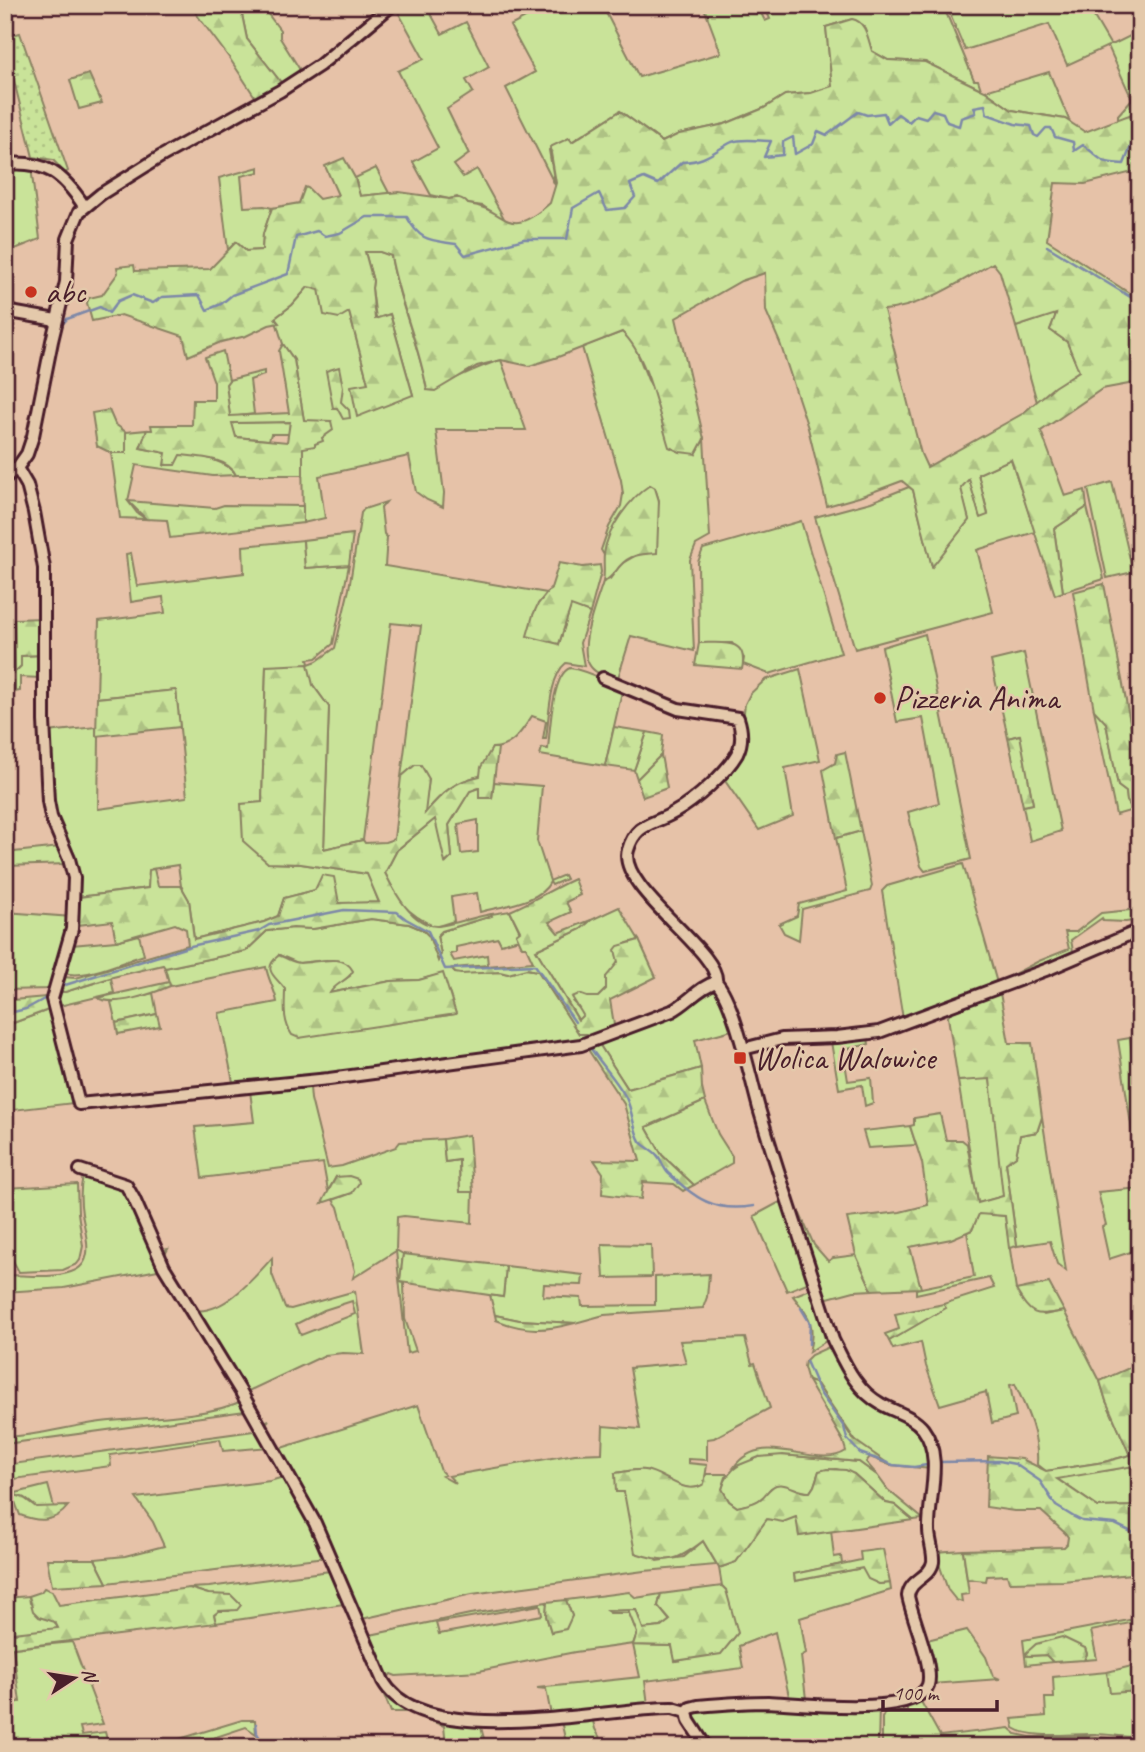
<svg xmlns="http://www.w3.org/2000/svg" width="1145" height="1752" font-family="Caveat,sans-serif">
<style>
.grass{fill:#c9e399;stroke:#8a8162;stroke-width:2;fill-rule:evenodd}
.forest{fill:url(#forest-firs);stroke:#8a8162;stroke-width:2;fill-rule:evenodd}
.garden{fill:url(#garden-dots);stroke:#8a8162;stroke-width:2}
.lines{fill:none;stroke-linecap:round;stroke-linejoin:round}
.stream{stroke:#7d88a8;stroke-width:2.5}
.minor-casing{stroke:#4a1f2b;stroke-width:16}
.minor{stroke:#e4c9ab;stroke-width:10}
.poi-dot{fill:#c8321e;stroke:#e4c9ab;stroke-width:2.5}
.labels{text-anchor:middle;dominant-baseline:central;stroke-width:5;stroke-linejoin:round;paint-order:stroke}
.poi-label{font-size:33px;fill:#4a1f2b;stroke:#e4c9ab;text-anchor:start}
</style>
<defs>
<pattern id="forest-firs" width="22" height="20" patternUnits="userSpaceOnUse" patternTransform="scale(1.75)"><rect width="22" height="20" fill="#c9e399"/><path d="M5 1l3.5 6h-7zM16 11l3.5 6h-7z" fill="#aec284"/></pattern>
<pattern id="garden-dots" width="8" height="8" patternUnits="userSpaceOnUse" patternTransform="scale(1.75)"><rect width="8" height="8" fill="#c9e399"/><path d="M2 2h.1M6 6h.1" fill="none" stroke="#aec284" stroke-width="1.8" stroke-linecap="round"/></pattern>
</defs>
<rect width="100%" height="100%" fill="#e6c2a8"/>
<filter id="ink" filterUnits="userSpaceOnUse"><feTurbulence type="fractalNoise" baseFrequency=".0143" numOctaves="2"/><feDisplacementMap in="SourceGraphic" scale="14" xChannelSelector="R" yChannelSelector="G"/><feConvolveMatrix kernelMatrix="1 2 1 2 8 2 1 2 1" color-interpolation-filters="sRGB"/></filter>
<g filter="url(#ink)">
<g class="grass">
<path d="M240 5H277L268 14 280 30V38L302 73 283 85 247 39Z"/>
<path d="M403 5H426L442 34 466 22 489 67 466 80 473 92 447 109 469 154 454 165 463 177 477 169 506 222 483 206 468 204 457 197 449 199 431 195 413 162 438 148 398 71 424 59 397 10Z"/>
<path d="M527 5H602L639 77 721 53 703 5H757L765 21 770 19 764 5H819L822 12 828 5H943L974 80H978L981 89 925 62 888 60 872 51 863 25 852 19 826 27 832 86 811 93 785 95 764 108 725 124 679 134 662 142 620 111 571 142 570 138 549 150 555 185 506 88 535 72 510 26 533 14Z"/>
<path d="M946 5H1087L1110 44H1114L1140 31V103L1133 114 1118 120V115L1132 99 1108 46 1067 65 1049 24 965 50Z"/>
<path d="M1049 72 1070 122 1065 119 1012 110 985 91Z"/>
<path d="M5 167H31L40 239 5 253Z"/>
<path d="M259 167V172L241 176 244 207 264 206 272 208 263 234 262 250 246 251 236 242 228 250 219 178Z"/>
<path d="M376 168 389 193 360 196 355 178Z"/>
<path d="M365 252H380L391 255C398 302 419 344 427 390 453 381 475 367 501 360L526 430H436L444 493 443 507 427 500 416 492 409 456 319 476 325 518 303 523 302 448C319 442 323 436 331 421H304L294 360 283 344 275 318 292 305 308 287 319 290 349 312 368 383 413 395 390 314 376 319 372 288 373 281Z"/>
<path d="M1057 313 1050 330 1067 342 1079 371 1037 402 1016 327Z"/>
<path d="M622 332 633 342 648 380 696 454 704 439 710 537 696 545 690 560 694 651 631 636 617 681C608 677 594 674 589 664 578 646 597 601 603 582L610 579 621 564 638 554 659 501 655 488 650 485 612 531 604 555 601 550 609 527 621 506 623 494 621 480 582 347Z"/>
<path d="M264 371V375L250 380 254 414 230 417 226 384 229 380Z"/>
<path d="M290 422 289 434H271L269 440 236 437 231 423Z"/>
<path d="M147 430 141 448 166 453 165 465C169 462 175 457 179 455 193 452 230 462 236 475L213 476 136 465 128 501 137 513 146 519 120 518 111 453H126V432Z"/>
<path d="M1011 459 1035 532 977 550 993 612 855 649 815 517 871 502 909 487 913 490 932 566 969 520 960 488 969 478 980 517 988 514 978 474Z"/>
<path d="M1112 482 1133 572 1107 578 1088 489Z"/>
<path d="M386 502 381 508 384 534 387 537 385 566 547 593 538 604 559 644 571 605 590 613 580 643 584 666 566 663C549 676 549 719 546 739H543L546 721 532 716C522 731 512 748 492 748L480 776C454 781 441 794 424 814L429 779 415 765 401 777 421 626 391 623 363 840 324 849 329 707 313 685 266 666 262 802 268 863 301 864 368 874 379 903H339L315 890 284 898 278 916 264 922 194 939 189 900 181 886 178 865 152 869 148 888 79 897 78 886 52 815 47 732 96 727V736L99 737 98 809 187 797 176 690 97 698 99 621 165 613 163 597 131 602 126 554 131 553 137 586 244 573 243 546 303 540 305 568 349 565 333 644 316 658 308 659 309 664 317 661 335 648 349 589 361 513 364 509Z"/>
<path d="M1087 507 1104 579 1063 592 1054 529Z"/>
<path d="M801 521 841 653 769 674 743 664 744 658 732 643H699L698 562 703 549Z"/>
<path d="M925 634 971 859 925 871 921 866 908 812 939 803 923 718 897 722 882 647Z"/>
<path d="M1024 653 1061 831 1030 841 1023 806 1033 804 1019 735 1008 738 991 661Z"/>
<path d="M41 655V678L20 677V691L15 692V672L21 666V656Z"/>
<path d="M570 668C589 671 604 681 623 687L605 766 540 755 542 748 548 749C550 731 552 674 570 668Z"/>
<path d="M800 669 820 760 785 768 793 816 759 830 721 775 738 757 745 704 750 694 765 680Z"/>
<path d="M1094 710 1100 714 1106 723 1118 786 1126 792 1127 801 1133 810 1116 815Z"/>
<path d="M647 732 663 735 661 755 637 779 634 770Z"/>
<path d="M494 782 542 786 537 841 550 881 564 875 566 879 552 885 550 882C540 903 500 906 480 912L477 893 451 897 454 921 435 927C405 912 399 903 385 873L397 850 436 818 446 863 452 857 449 825 470 791 480 787 492 798ZM478 820V852L461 854 458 824Z"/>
<path d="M861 831 872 886 870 891 802 909 799 940 784 933 779 924 797 916 799 904 847 891 836 838Z"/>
<path d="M60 847 68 864 5 866V853Z"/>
<path d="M963 864 997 983 1039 961 1069 949 1065 932H1076L1101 913 1140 909V920L1126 922 1103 921 1102 918 1071 940 1073 951 997 984 903 1019 882 891 887 886Z"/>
<path d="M619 907 639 940 627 943 615 968 606 977V989L598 997 573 1002 581 1010 583 1015 579 1021 536 950 581 929 591 920Z"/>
<path d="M510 911 520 932 517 934 519 939 501 944 498 938 456 947V953L450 954 454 961 487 955 488 965 452 968 455 973 500 972 508 974 526 969 538 971 579 1033 587 1034 590 1039 234 1087 219 1013 277 1002C275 989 268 980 266 967L170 986 165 968 246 951 267 931 293 928 313 929 371 919 409 924 423 930 429 936 438 960 441 954 437 936 442 931 491 916V914ZM279 955 298 963 326 960 343 961 350 976 333 987 329 993 391 981 419 980 442 974 456 1014 333 1032 285 998V989L278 980Z"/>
<path d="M5 912 72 917 57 972 49 989 5 990Z"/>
<path d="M139 935 144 955C124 961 84 980 65 973L72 945 116 941Z"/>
<path d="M111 978 114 993 55 1007 57 991 65 992Z"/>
<path d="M714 987 721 993 732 1030 695 1040 701 1068 628 1089 599 1044 681 1011 703 992Z"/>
<path d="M153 993 157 1014 116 1023 111 1002Z"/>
<path d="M51 1009 74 1103 5 1111V1026Z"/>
<path d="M868 1038 869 1044 843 1050 848 1081 871 1078 873 1103 865 1106 862 1085 839 1089 831 1042Z"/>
<path d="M1130 1038 1138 1106H1140V1183L1118 1040Z"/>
<path d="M990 1078 1004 1196 978 1203 958 1081Z"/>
<path d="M313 1084 310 1087 311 1099 328 1168 342 1166 396 1147 400 1142 443 1139 445 1162 459 1160 460 1192H473L472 1223 404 1216 397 1217 396 1250 403 1254 400 1282 404 1283 405 1319 416 1351 407 1353 396 1251 353 1278 355 1271 338 1207 333 1200 352 1193 336 1177 328 1191 323 1163 202 1178 195 1127 254 1122 250 1091Z"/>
<path d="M705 1101 718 1134 732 1156V1163L694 1185 662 1155 646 1127Z"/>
<path d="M1042 1117 1066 1271 1057 1264 1050 1241 1017 1246 1006 1163 1016 1156 1020 1135 1037 1132Z"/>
<path d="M910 1126 916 1145 868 1148 863 1131Z"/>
<path d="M83 1176 123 1186 163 1269 64 1288 5 1292V1275C26 1275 51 1279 71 1272 97 1264 85 1233 82 1214 80 1201 80 1188 83 1176Z"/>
<path d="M5 1182 6 1188 77 1184 78 1213 83 1246 80 1260 77 1264 63 1270 19 1272 12 1259H5V1252H11Z"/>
<path d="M1140 1188V1249L1109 1259 1102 1227 1106 1225 1098 1192Z"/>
<path d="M783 1202 812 1281 787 1291 754 1216 778 1203Z"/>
<path d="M979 1213 1005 1216 1016 1290 1044 1315 1064 1311 1100 1381 1106 1401 1130 1455 1104 1462 1046 1471 1037 1464C1039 1435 1027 1410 1015 1384L1010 1385 1016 1417 992 1423 986 1392 940 1405 926 1366 921 1342 893 1349 889 1341 945 1308 943 1304 994 1288 989 1278 916 1294V1289L974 1277 967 1232 972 1230Z"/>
<path d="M800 1214 814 1245 828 1261 833 1258 856 1255 872 1290 854 1291 824 1299 795 1216Z"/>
<path d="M602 1244 651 1245 652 1277 604 1278Z"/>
<path d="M168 1249 164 1256 166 1263 194 1310C223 1315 254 1278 272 1258V1274L285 1308 291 1309 355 1291 364 1354 343 1353 325 1355 244 1393 164 1261 159 1251ZM352 1301 355 1314 301 1335 296 1324 324 1310Z"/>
<path d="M506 1266 583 1275 582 1285 544 1284 543 1296 581 1298 582 1306 655 1305V1277L709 1274 707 1297 703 1308 604 1315 575 1323 519 1320 495 1315 490 1295 503 1297Z"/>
<path d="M808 1290H813L829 1339 809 1352C816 1325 810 1317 793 1296Z"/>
<path d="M745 1338 752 1364 755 1363 770 1408 714 1438 707 1439V1460L688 1459V1463L707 1465 704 1484C684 1497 664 1474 644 1470 636 1469 624 1472 615 1473L657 1561 684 1557 703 1541 717 1565 644 1571 472 1594 362 1619 370 1635 470 1614 547 1602 546 1616 551 1632 572 1616 566 1600 629 1592 636 1598 661 1594 658 1606 670 1621 661 1627 643 1629 636 1610 608 1611 629 1613 637 1633 633 1644 575 1652 479 1671 396 1676 391 1674 388 1678C414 1723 507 1717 551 1715L546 1689 537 1688 640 1677 633 1645 672 1646 676 1661 690 1658 726 1590 722 1586 719 1568 736 1562 767 1519 783 1521 797 1516 799 1536 831 1530 834 1557 841 1556 842 1564 794 1574 795 1581 863 1568 879 1584 890 1583 891 1590 800 1618 806 1653 801 1656 806 1699 790 1701 775 1632 739 1646 743 1668 645 1681 648 1705H694L552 1717 463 1718 418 1706 389 1687 262 1423 269 1420 266 1423 278 1449 418 1405 441 1471 445 1475 442 1476 456 1484 449 1476 575 1454 602 1453 603 1426 640 1429 630 1368 686 1363 680 1341ZM540 1605 542 1615 439 1634 436 1623Z"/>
<path d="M831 1346 848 1375 913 1423 925 1437 931 1469 890 1465 859 1446 817 1384 808 1381 804 1367 805 1361 811 1355Z"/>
<path d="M244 1400 271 1447 223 1451 220 1439 110 1455 111 1466 7 1480 5 1465 253 1431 256 1428 249 1413 245 1411 5 1444V1437C37 1436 69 1426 101 1422 142 1417 207 1418 244 1400Z"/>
<path d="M771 1454 859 1462 877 1475 888 1490 923 1519 913 1520 895 1505 886 1503 854 1474 836 1469 819 1471 814 1486 810 1492C796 1494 785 1480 771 1488 769 1490 766 1495 763 1497 756 1504 746 1505 737 1507L729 1501 722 1489C728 1465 748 1459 771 1454Z"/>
<path d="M1140 1465V1506L1098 1507 1056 1478Z"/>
<path d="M287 1476 326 1557 107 1583 95 1559 125 1556 164 1546 153 1522 136 1498 270 1481Z"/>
<path d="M48 1485 54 1507H36L24 1498 12 1494Z"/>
<path d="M963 1550 969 1594 961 1595 962 1602 956 1600 948 1590 935 1552Z"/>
<path d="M333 1569 344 1604 216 1623 214 1615 219 1611H228L208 1594 189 1588 209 1587 330 1571Z"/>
<path d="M29 1596 30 1603 55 1622 58 1629 5 1634V1598Z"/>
<path d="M1140 1618V1621L1091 1631 1097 1659 1084 1660 1087 1654 1085 1648 1029 1656 1046 1655 1053 1662 1026 1665 1023 1640Z"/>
<path d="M967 1630 986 1657 993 1676 1000 1679 931 1684 923 1641Z"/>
<path d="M72 1642 103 1724 80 1727 82 1735 105 1732 109 1747H5V1704L20 1702 13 1648Z"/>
<path d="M1107 1672 1111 1692 1140 1691V1737C1124 1738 1111 1734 1096 1734 1073 1733 1033 1740 1014 1728L1012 1719 1046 1716 1045 1698H1054L1053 1677Z"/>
<path d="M379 1683 394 1698 480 1723 486 1747H446L444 1726 408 1712H391Z"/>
<path d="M919 1698 940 1736 1009 1728 1016 1734 1030 1737 1086 1736 1140 1741V1747H1014L1011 1741 961 1747H882V1718L885 1712 907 1711V1703Z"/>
<path d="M879 1706 878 1747H709L692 1720 693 1713 701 1707Z"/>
<path d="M592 1717 595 1729 605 1747H567L561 1721Z"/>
<path d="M242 1720H255L256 1734 246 1727 186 1747H153Z"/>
</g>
<g class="forest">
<path d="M178 5H240L247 39 283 85 257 100 230 59 191 7 182 11Z"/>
<path d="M852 19C866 21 868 39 872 51L888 60 925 62 985 91 1012 110 1065 119 1085 132 1132 114 1140 103V166L1137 171 1085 184 1055 183 1047 240 1140 300V379L1134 383 1102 389 1041 431 1065 496 1085 490 1087 507 1054 529 1063 592 1055 595 1011 459 978 474 988 515 980 518 969 479 961 488 969 520 932 567 913 490 902 481 859 497 827 506 808 428 780 343 766 311 765 273 741 281 676 318 704 439 696 454 680 452 669 447C658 413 648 356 622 332L558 357 529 366 501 360 477 366 435 391 427 390C419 344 399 302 391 256L380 252H365L373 281 372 288 375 319 390 314 413 395 357 417 351 386 368 383 349 312 339 318 324 315 319 289 308 287 292 305 275 318 279 323 269 325 246 336 221 342 188 356 183 336 121 315 92 321 87 303 89 298 102 295 118 273 117 267 134 265 135 271 210 269 236 242 246 251 262 250 263 234 272 208 299 203 305 187 308 188 319 199 338 195 325 166 344 158 355 178 360 196 399 192 449 199C458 197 462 197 468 204 509 209 505 243 550 203L556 183 550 147 569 138 572 142 620 111 662 142 679 134 725 124 764 108 785 95 811 93 832 86 826 27ZM993 263 1000 272 1016 327 1056 314 1050 330 1067 342 1079 371 1054 387 1022 414 927 467 921 454 884 310C923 307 959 282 993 263Z"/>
<path d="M89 74 102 103 79 109 70 80Z"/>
<path d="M283 344 294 360 304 420 331 421 333 430 322 438 323 441 315 444V446L303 448V475H236C228 457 197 457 180 455L175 465H164L166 453 140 448 147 430H152L151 425H192L193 400H214V382L205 357 223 351 229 380 226 384 230 416 289 413 279 351ZM232 423 290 422 287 442 236 437Z"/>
<path d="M339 367 343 387 341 402 349 410 350 418 343 419 337 408H333L326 371Z"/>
<path d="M109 410 115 424 126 432V453H111L97 446 92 413Z"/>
<path d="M650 485 655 488 659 501 657 553C642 554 630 554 620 566 614 573 611 578 603 582 605 572 603 563 604 554 607 529 630 498 650 485Z"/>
<path d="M128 501 215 508 224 505 303 506V523L170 538 167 520 146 519Z"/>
<path d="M353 534 349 565 305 568 303 540Z"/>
<path d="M559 563 583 567 600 565 601 572 590 613 571 606 559 644 527 636 533 615 538 604 551 588Z"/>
<path d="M1104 584 1140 775V808L1133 810 1127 801 1126 792 1118 786 1106 723 1094 710 1073 592Z"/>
<path d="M43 618 41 655 21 656V666L15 672 14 619Z"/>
<path d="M699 643C721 643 749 637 742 669L695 665Z"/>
<path d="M308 664 313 685 329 707 324 849 363 840 365 843 385 842 394 839 401 777 415 765H421L429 779 425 813C442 793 454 781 480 776L481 767 492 748H498L492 798H479V788L470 791 449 825 452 857 445 863 435 819 397 850 385 873C394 891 412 926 437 926 448 926 478 916 491 914L492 916 442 931 437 936 441 954 438 961 429 936 423 930 409 924 371 919 313 929 293 928 267 931 246 951 165 968 163 965 113 977 65 992 57 991 62 977 76 978 188 945 186 929 175 924 116 941 112 921 77 925 79 897 148 888 149 870 154 869 158 886H181L189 900 194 939 264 922 278 916 284 898 315 890 322 875 334 877 339 903 379 902 367 874 301 864 268 863 243 841 241 804 262 802 266 666Z"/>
<path d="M176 690 180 727 96 736 97 698Z"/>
<path d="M614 727 647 732 634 770 605 766Z"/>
<path d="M1020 735 1033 804 1023 806 1008 738Z"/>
<path d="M845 752 861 831 836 838 823 770 835 763 837 754Z"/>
<path d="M661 755 667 788 643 797 637 779Z"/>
<path d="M574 879 580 895 566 902 571 912 549 922 558 933 591 920 581 929 536 950 578 1020 583 1015 572 997 579 994 587 997H598L606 989V977L618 962 615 950 618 946 639 940 656 977 610 1000 615 1031 590 1039 587 1034H579L538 971 526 969 508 974 500 972 461 974 455 973 451 969 533 962 526 947H522L516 934 520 931 510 911C533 901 552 889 574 879Z"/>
<path d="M279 955C286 958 292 963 300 963 316 963 344 952 353 971 348 981 335 983 330 993L391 981 419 980 443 973 456 1014 299 1038 292 1035C282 1020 285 1005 285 989 275 976 261 970 279 955Z"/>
<path d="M169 982 170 986C152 994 115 1007 98 998Z"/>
<path d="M1000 993 1009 1043H1032L1042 1117 1037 1132 1020 1135 1016 1156 1006 1163 1017 1246 1009 1248 1005 1216 979 1214 972 1230 951 1239 910 1247 921 1288 872 1290 856 1255 847 1218 900 1212 928 1205 922 1163 910 1126 914 1125V1118L940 1114 946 1140H962L967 1144 978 1203 1003 1196 990 1079 958 1081 948 1017 949 1013Z"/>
<path d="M46 997 49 998 51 1009 5 1026V1012L14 1010 13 1000Z"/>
<path d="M157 1014 160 1026 118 1034 116 1023Z"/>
<path d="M599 1044 628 1089 701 1068 702 1088 705 1101 646 1127 662 1155 694 1185 683 1191 674 1184 643 1182 641 1199 602 1194 603 1173 594 1160 640 1161 624 1104 587 1048Z"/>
<path d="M469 1135 473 1192H460L459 1160 445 1162 443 1139Z"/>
<path d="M349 1176 358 1179 359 1183 352 1193 322 1203 336 1177Z"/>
<path d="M403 1254 506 1266 503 1297 400 1282Z"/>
<path d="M1049 1283 1064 1311C1034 1316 1032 1317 1016 1290Z"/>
<path d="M943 1304 946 1308 889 1341 885 1334 899 1329 895 1314Z"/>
<path d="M495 1315 519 1320 575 1323C545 1331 526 1332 496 1320Z"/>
<path d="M1140 1363V1465L1057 1479 1098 1507 1140 1506V1573L1063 1581 1009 1582 1007 1575 987 1576 986 1581 967 1579 963 1550 1064 1547 1067 1544 1068 1537 1065 1533 1041 1511H1014L986 1507 988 1456 1022 1459 1046 1471 1104 1462 1130 1455 1106 1401 1100 1381Z"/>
<path d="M808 1381 817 1384 853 1439 890 1465 870 1457 866 1462 877 1475 859 1462 783 1455 759 1457 734 1467C763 1427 817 1471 846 1451L843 1441Z"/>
<path d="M827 1469 846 1470 854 1474 886 1503 895 1505 913 1520 799 1536 796 1517 783 1522 767 1519 736 1562 719 1568 703 1541C676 1562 668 1564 635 1553L624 1492H616L615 1473C625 1472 635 1469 644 1470 665 1472 684 1497 704 1484L706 1474H727L722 1489 729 1501 737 1507C744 1505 753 1504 759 1500 766 1496 768 1488 776 1485 788 1482 798 1493 810 1492L814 1486 819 1471Z"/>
<path d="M12 1494 24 1498 36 1507 68 1506C55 1523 38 1522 20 1515Z"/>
<path d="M883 1549 890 1583 879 1584 868 1579 862 1568 795 1581 794 1574 861 1560 860 1552Z"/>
<path d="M95 1559 107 1583 52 1586 47 1559Z"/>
<path d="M722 1586 726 1590 738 1633 721 1654 675 1661 672 1646 633 1645 637 1633 629 1613H610L607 1611 636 1610 643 1629 661 1627 670 1620 658 1606 661 1594Z"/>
<path d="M44 1588 52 1591 59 1605 189 1588 208 1594 231 1595 241 1605 237 1610 219 1611 214 1615 216 1623 5 1649V1634L58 1628 55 1622 39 1617 33 1611 29 1596 41 1592Z"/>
<path d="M566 1600 572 1616 566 1629 551 1632 546 1616 547 1602Z"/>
<path d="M1062 1637 1085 1648 1087 1654 1084 1660 1053 1662 1046 1655 1027 1656 1026 1653 1036 1644Z"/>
<path d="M1140 1664V1691L1110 1693 1107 1672Z"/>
</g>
<path class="garden" d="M20 33 68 171 65 173 53 160 33 157 5 45V37Z"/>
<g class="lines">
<g class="stream">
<path d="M1047 246 1140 303"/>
<path d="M60 327 67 319 100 307 109 313 118 301 132 295 153 303 162 297 199 295 207 310 221 304 232 295 288 274 296 237 317 231 325 236 340 233 367 217H407C420 242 431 240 456 244L465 255 524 239H567L573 208 599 193 607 210 625 208 635 197 630 184 644 178 658 184 682 162C707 161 712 152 732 142 742 138 760 141 771 141L764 157 783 155V142L793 137 795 154 813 144 818 131 827 135 858 112 867 115 884 113 888 123 898 114 909 122 916 115 926 118 933 110 943 113 947 122 959 126 961 118 976 113 974 107 985 105 987 114 1015 124 1031 126 1034 135 1038 137 1046 128H1051L1055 137 1073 142 1074 151 1083 145C1104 160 1095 162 1124 164L1140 124"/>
<path d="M59 989 62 986 191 946 259 931 269 925 344 910 397 912 406 919 428 931 445 969 535 965 575 1022"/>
<path d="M5 1014 26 1009 46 998"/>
<path d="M590 1047C600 1063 620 1084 627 1100 633 1113 633 1129 640 1141 644 1147 652 1149 657 1155 662 1160 663 1168 668 1173 696 1198 713 1213 754 1206"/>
<path d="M801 1308 810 1323 809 1344"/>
<path d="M806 1361 820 1393 844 1427 847 1439 860 1453 893 1465 914 1467 927 1465"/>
<path d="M940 1462 999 1461 1015 1464 1040 1481 1056 1506 1074 1517 1082 1521 1115 1524 1140 1536"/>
<path d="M256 1724 257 1733 265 1747"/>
</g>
<defs>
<g id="minor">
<path d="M5 164C46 160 63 174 84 206"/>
<path d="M5 311 56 320"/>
<path d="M17 468 27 485 34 512 44 568V721L48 801 51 817 69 859 74 878 72 929 52 999 79 1104 329 1079 581 1045 672 1011C688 1003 699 987 716 982"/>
<path d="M5 478 17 468 27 454 33 436 52 341 66 282 68 239 79 212 101 194 160 157 280 91 320 65 392 5"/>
<path d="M603 678 678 709 738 718C742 730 743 742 737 754 726 773 695 801 675 812 654 825 636 822 628 850 616 887 722 953 716 982 734 999 752 1085 760 1112 783 1189 809 1264 833 1340 846 1366 856 1390 881 1404 895 1412 913 1416 923 1429 944 1457 928 1498 929 1530 929 1540 934 1552 933 1562 930 1578 910 1579 908 1596 912 1618 934 1666 928 1685 917 1718 797 1703 768 1702 744 1702 721 1704 698 1706L690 1708 687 1712"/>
<path d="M743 1049 782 1039 837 1037 879 1032 1051 968 1140 930"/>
<path d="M80 1170 126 1185 134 1199 164 1267 241 1392 315 1523 383 1681C423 1752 605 1707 673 1708L687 1712 689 1721 706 1747"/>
</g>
</defs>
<use href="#minor" class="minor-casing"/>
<use href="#minor" class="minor"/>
</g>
</g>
<g class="poi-dot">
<circle cx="31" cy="292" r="7"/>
<circle cx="880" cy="698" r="7"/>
<rect x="733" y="1051" width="14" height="14" rx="3.5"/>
</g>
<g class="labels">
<g class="poi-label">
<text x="45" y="292">abc</text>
<text x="894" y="698">Pizzeria Anima</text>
<text x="754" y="1058">Wolica Walowice</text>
</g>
</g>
<rect width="1145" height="1752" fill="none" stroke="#e4c9ab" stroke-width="28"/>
<rect x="14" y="14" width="1117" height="1724" fill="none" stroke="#4a1f2b" stroke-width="2.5" filter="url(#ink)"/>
<g transform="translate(74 1678) rotate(78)" stroke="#e4c9ab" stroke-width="5" paint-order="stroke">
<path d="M0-5L12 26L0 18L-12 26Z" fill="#4a1f2b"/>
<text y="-10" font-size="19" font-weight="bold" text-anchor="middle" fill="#4a1f2b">N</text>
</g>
<path d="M883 1700v10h114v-10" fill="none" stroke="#4a1f2b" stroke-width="3.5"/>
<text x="893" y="1700" font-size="21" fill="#4a1f2b" stroke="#e4c9ab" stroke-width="5" paint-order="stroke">100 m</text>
</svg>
